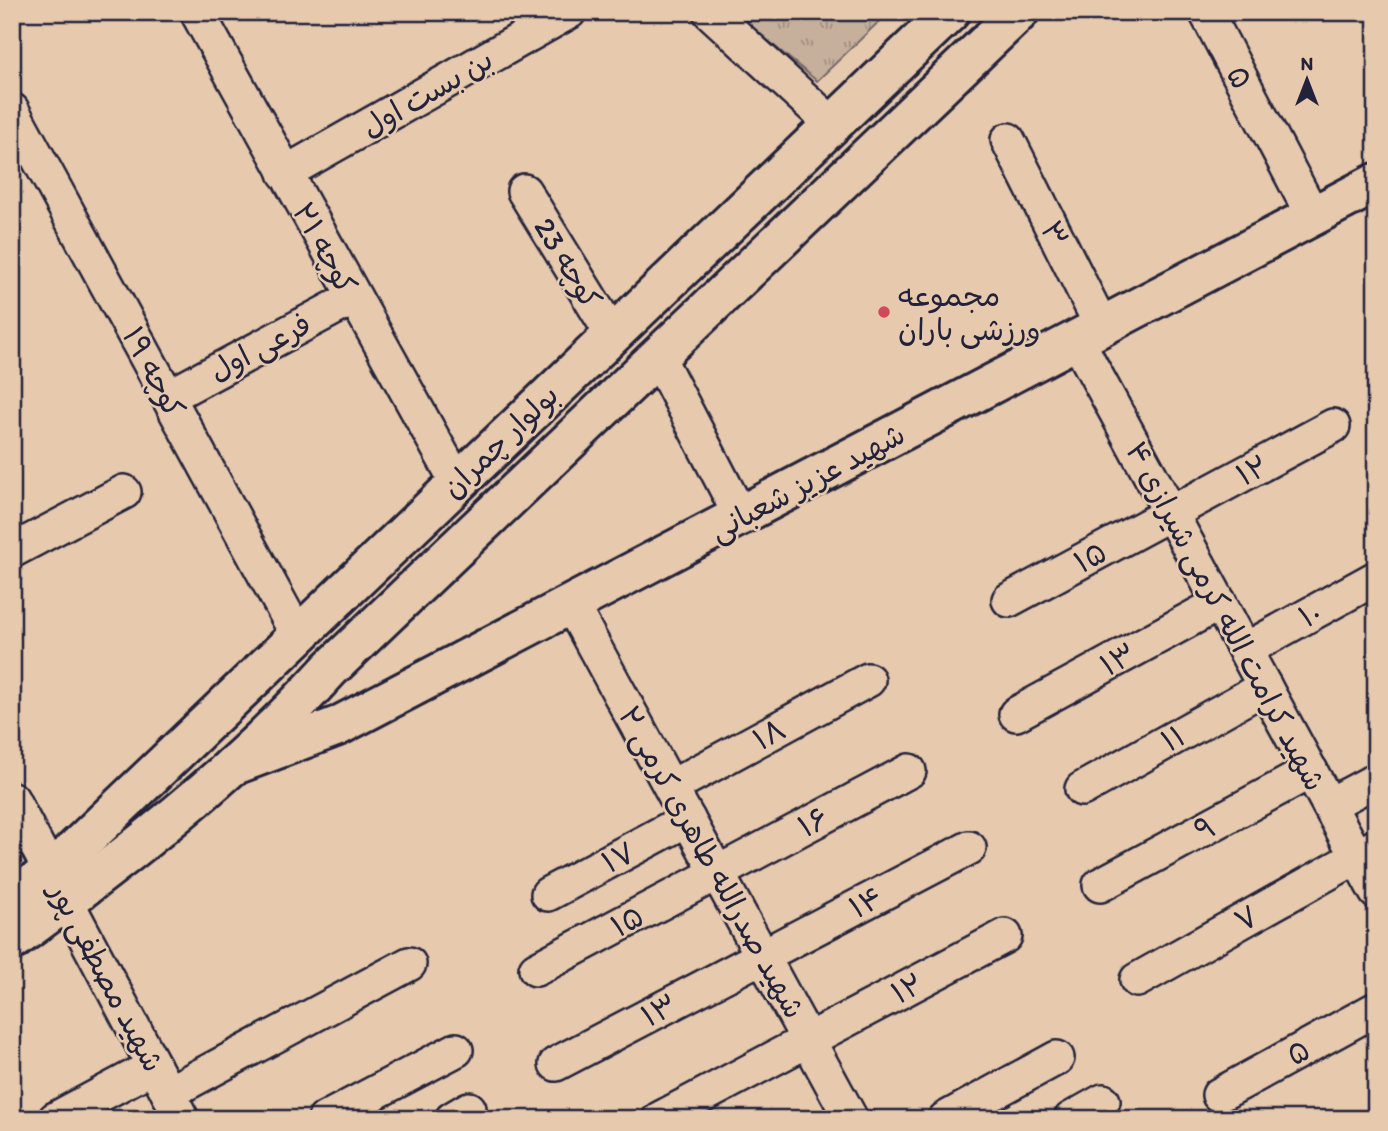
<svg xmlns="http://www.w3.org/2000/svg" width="1388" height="1131" font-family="Itim,'Playpen Sans Arabic',sans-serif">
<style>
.park{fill:url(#park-tufts);stroke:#74686b;stroke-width:2}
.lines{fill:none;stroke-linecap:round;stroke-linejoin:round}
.minor-casing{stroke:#22223b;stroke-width:38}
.tertiary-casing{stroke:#22223b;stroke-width:44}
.secondary-casing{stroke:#22223b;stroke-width:44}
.minor{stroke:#e7caae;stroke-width:33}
.tertiary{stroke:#e7caae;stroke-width:38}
.secondary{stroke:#e7caae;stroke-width:38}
.poi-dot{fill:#d1495b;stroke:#e7caae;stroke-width:2.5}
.labels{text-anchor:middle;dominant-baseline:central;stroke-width:5;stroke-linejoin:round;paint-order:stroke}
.street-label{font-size:30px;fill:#22223b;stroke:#e7caae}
.poi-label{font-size:30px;fill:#22223b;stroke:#e7caae;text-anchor:start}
</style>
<defs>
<pattern id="park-tufts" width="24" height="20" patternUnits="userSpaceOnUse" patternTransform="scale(1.75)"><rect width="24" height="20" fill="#c6af9b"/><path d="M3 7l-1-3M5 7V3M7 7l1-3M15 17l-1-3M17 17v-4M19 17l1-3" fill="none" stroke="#a08e80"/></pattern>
</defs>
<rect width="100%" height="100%" fill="#e7caae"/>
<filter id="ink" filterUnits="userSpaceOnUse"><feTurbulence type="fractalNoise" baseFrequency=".0143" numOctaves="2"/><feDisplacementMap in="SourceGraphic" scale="14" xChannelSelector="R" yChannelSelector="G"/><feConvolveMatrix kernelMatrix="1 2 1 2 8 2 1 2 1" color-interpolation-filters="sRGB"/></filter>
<g filter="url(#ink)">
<path class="park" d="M733 12H889L817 81Z"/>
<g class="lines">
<defs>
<g id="minor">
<path d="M197 12 457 482"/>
<path d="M710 12 832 124"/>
<path d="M1206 12 1313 216"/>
<path d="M12 110 297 634"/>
<path d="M1008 140 1102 327"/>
<path d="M285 173 569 12"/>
<path d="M524 191 612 334"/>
<path d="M1077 340 1376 892"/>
<path d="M658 357 741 517"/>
<path d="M168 397 353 298"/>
<path d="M12 551 124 492"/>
<path d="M1009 600 1333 426"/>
<path d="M572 606 851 1119"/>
<path d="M1245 650 1376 578"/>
<path d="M1016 714 1220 603"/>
<path d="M671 787 868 680"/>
<path d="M1082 789 1265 687"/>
<path d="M12 799 182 1119"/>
<path d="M1329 805 1376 780"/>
<path d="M1100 885 1311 771"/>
<path d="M548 894 688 819"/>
<path d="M536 969 909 771"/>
<path d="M1137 980 1376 846"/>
<path d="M556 1064 969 848"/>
<path d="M168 1093 409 964"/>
<path d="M1219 1095 1376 1009"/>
<path d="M55 1119 154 1066"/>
<path d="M325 1119 456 1050"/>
<path d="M452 1119 469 1109"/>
<path d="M659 1119 1005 936"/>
<path d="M945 1119 1057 1058"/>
<path d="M1071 1119 1103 1101"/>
</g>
<path id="tertiary" d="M232 766 338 726 1376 183"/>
<g id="secondary">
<path d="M12 897 51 872 950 12"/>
<path d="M12 941C124 859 237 772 330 669L1019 12"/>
</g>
</defs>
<use href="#minor" class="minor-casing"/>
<use href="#tertiary" class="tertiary-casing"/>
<use href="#secondary" class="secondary-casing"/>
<use href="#minor" class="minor"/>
<use href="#tertiary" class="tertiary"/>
<use href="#secondary" class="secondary"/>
</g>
</g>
<circle class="poi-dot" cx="884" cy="312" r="7"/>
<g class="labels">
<g class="street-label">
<text transform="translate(1240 77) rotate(62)">۵</text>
<text transform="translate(427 93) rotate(-30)">بن بست اول</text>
<text transform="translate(1055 234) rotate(63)">۳</text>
<text transform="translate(325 248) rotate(61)">کوچه ۲۱</text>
<text transform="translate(568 263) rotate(59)">کوچه 23</text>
<text transform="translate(260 347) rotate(-28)">فرعی اول</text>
<text transform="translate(154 372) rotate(62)">کوچه ۱۹</text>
<text transform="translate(500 441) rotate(-44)">بولوار چمران</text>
<text transform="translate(1252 470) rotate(-28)">۱۲</text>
<text transform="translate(807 482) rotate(-28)">شهید عزیز شعبانی</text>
<text transform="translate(1090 557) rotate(-28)">۱۵</text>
<text transform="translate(1310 614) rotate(-29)">۱۰</text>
<text transform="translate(1226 616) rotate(62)">شهید کرامت الله کرمی شیرازی ۴</text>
<text transform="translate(1118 659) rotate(-29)">۱۳</text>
<text transform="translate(769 734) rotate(-29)">۱۸</text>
<text transform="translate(1173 738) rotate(-29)">۱۱</text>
<text transform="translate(813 822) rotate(-28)">۱۶</text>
<text transform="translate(1205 828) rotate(-29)">۹</text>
<text transform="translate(618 857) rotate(-28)">۱۷</text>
<text transform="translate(712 862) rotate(61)">شهید صدرالله طاهری کرمی ۲</text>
<text transform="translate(866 902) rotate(-28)">۱۴</text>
<text transform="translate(1246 918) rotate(-30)">۷</text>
<text transform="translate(627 921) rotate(-28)">۱۵</text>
<text transform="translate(107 977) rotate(62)">شهید مصطفی پور</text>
<text transform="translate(907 988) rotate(-28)">۱۲</text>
<text transform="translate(659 1010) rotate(-28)">۱۳</text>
<text transform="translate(1298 1052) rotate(-29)">۵</text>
</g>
<g class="poi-label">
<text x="898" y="295">مجموعه<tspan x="898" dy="34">ورزشی باران</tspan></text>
</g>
</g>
<rect width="1388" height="1131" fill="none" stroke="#e7caae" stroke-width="42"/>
<rect x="21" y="21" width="1346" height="1089" fill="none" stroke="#22223b" stroke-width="2.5" filter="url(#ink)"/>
<g transform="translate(1307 80)" stroke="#e7caae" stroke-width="5" paint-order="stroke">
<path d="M0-5L12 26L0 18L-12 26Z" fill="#22223b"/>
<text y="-10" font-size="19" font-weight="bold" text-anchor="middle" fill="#22223b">N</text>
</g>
</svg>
